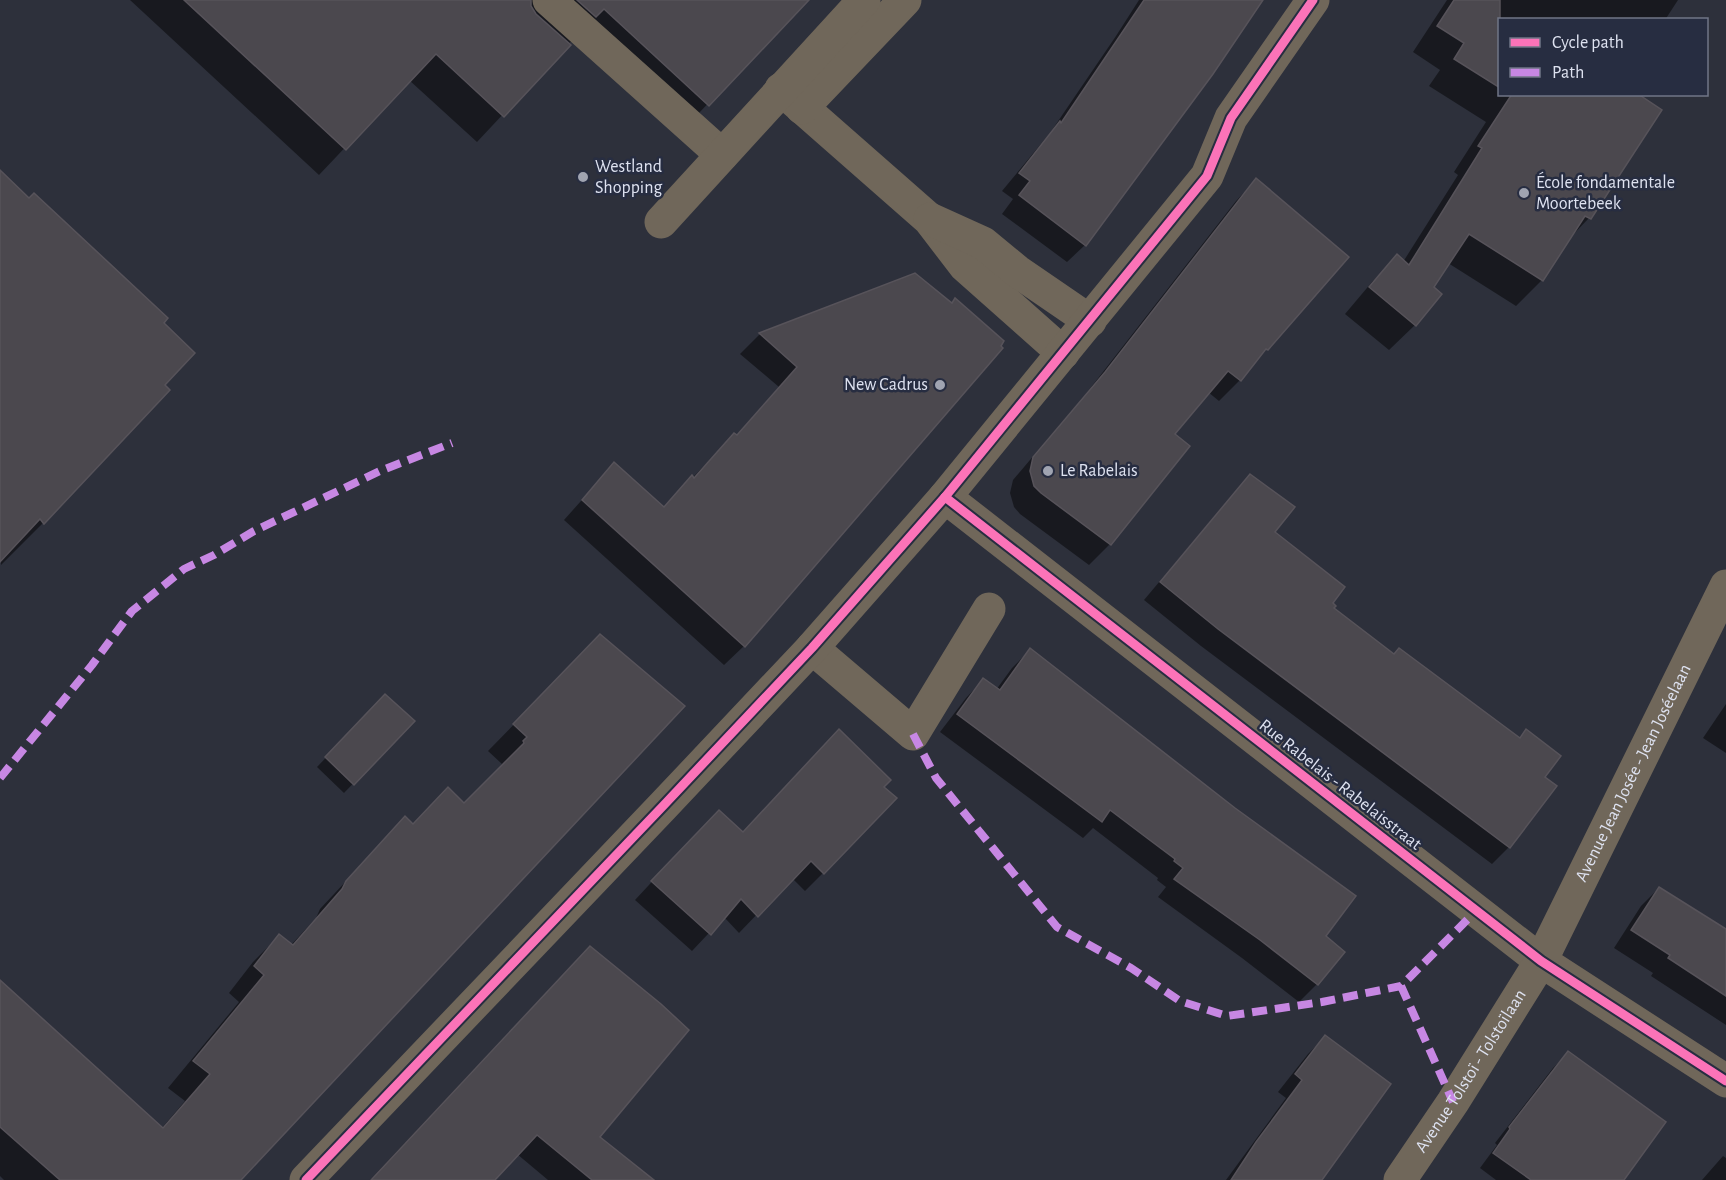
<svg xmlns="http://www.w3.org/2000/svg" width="1726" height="1180" font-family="'Alegreya Sans',sans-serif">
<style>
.shadow{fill:#0007}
.building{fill:#4b484e;stroke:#57535a;stroke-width:1.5}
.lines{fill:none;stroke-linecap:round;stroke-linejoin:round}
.minor{stroke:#70675a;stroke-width:33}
.quiet{stroke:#c787e3;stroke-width:8;stroke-dasharray:15 8;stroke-linecap:butt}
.cycleway-casing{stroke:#272d41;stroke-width:13}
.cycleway{stroke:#fb73b8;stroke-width:9}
.poi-dot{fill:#a0a4b1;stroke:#272d41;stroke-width:2}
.labels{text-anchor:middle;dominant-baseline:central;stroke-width:5;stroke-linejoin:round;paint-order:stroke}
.poi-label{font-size:18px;fill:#dee2f0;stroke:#272d41;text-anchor:start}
.street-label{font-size:18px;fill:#dee2f0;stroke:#272d41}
</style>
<rect width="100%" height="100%" fill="#2d303b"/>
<g class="shadow">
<path d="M130 0H806L682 131 578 34 477 142 409 80 319 175Z"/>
<path d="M1139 0H1263L1085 245 1067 262 1002 214 1013 199 1002 191 1050 133 1116 36Z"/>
<path d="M1447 0H1678L1665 20H1500V94H1636L1660 110 1589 218 1567 241 1542 280 1516 306 1448 263 1433 286 1415 325 1389 350 1345 314 1372 282 1397 257 1403 262 1458 175 1454 172 1486 122 1429 86 1440 70 1413 52Z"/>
<path d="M0 172 161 323 163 385 43 523 1 565Z"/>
<path d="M1256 180 1347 257 1240 380 1219 401 1208 392 1173 435 1187 446 1110 544 1089 565 1020 514 1014 507 1010 493 1013 480 1085 395 1236 201Z"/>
<path d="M915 274 744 646 724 665 564 520 614 464 663 508 734 435 736 436 779 387 740 354 759 335Z"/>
<path d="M1251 476 1273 532 1331 603 1332 609 1394 655 1519 738 1527 731 1543 778 1509 847 1492 864 1201 646 1144 600 1234 493Z"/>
<path d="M600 636 240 1180H4L0 1176V982L161 1129 185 1101 168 1088 239 1002 229 993 253 962 279 936 291 945 316 918 320 909 405 818 412 825 464 805 499 770 498 769 502 764 488 751Z"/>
<path d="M1030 650 1323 936 1343 952 1317 984 1299 1002 1242 958 1158 897 1166 887 1157 880 1158 878 1093 828 1083 838 940 732 966 698 983 680 996 690 1012 668Z"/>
<path d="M385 696 413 721 344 793 317 767Z"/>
<path d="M1726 704V753L1703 738Z"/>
<path d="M882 787 895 798 823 873 805 891 792 878 739 933 724 917 692 951 635 900 701 829 742 833Z"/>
<path d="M1659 888 1726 932V1025L1651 976 1653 973 1614 948 1641 906Z"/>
<path d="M570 967 598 1137 651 1180H548L517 1154 493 1180H370Z"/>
<path d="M1325 1037 1318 1180H1226L1286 1098 1278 1092 1308 1054Z"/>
<path d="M1568 1053 1628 1175 1624 1180H1496L1480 1168 1497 1145 1495 1143 1553 1068Z"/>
<path d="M1723 1156 1726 1158V1180H1702Z"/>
</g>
<g class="building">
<path d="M184 0H531V6L536 14 571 45 504 117 436 54 346 150Z"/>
<path d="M577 0H809L709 106 604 9 596 17Z"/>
<path d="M1144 0H1263L1213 74 1086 246 1019 195 1030 181 1019 173 1060 121 1061 123Z"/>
<path d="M1454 0H1500V88L1454 59 1464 43 1437 26Z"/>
<path d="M1512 94H1638L1662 110 1591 219 1585 216 1543 281 1469 234 1434 287 1442 294 1416 326 1369 287 1397 254 1409 265 1482 148 1478 146Z"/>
<path d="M0 170 29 198 34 193 168 318 164 323 195 353 165 385 170 390 44 524 40 519 0 562Z"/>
<path d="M1256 178 1349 257 1268 350 1266 349 1241 381 1228 371 1175 434 1190 446 1111 545 1041 493 1034 486 1030 471 1033 457 1105 372Z"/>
<path d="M915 273 952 303 955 298 1004 341 1001 346 1003 348 745 647 582 500 614 462 664 507 692 475 694 478 734 433 737 435 797 367 759 333Z"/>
<path d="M1250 474 1295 507 1275 532 1345 587 1333 603 1336 606 1334 608 1394 654 1399 648 1520 738 1526 729 1561 756 1545 777 1557 786 1510 848 1218 629 1160 582Z"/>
<path d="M600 634 685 706 241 1180H60L0 1127V980L163 1128 210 1074 193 1061 264 975 254 966 279 934 293 945 342 889 346 881 405 816 413 824 448 787 464 803 524 743 523 741 527 737 513 724Z"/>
<path d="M1030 648 1235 808 1356 896 1326 936 1345 952 1318 985 1260 940 1174 879 1183 868 1174 861 1175 859 1147 838 1110 810 1102 822 957 714 983 678 1000 690Z"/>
<path d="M385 694 415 721 354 785 325 757Z"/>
<path d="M839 729 891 780 884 787 897 798 824 874 811 861 758 917 741 899 711 935 651 881 719 810 743 832Z"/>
<path d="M1659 887 1726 929V996L1668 958 1670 955 1631 930Z"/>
<path d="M590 946 661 1004 689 1030 600 1137 654 1180H592L537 1135 495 1180H371Z"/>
<path d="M1325 1035 1391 1084 1322 1180H1231L1256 1142 1302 1080 1295 1074Z"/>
<path d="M1568 1051 1666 1122 1624 1180H1531L1493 1153 1510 1129 1509 1127Z"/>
</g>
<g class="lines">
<g class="minor">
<path d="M549 0 722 155"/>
<path d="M781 89 929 219 965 266 1063 353"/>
<path d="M802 108 905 0"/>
<path d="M930 219 983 243 1017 271 1090 321"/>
<path d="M661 222 864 0"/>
<path d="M945 497 1541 961 1726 1081"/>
<path d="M812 648 913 734 989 609"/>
<path d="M306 1180 663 806 812 648 945 497 1207 176 1231 118 1313 0"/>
<path id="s1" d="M1400 1180 1453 1102 1541 961 1726 586"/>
</g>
<g class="quiet">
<path d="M913 734 936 778 1057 927 1131 968 1180 1001 1227 1016 1322 1002 1401 986 1475 912"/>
<path d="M0 778 92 665 132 611 184 569 214 555 254 531 380 471 452 443"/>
<path d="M1401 986 1453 1102"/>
</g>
<defs>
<g id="cycleway">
<path d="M945 497 1541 961 1726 1081"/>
<path d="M306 1180 663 806 812 648 945 497 1207 176 1231 118 1313 0"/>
</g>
</defs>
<use href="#cycleway" class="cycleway-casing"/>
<use href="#cycleway" class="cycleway"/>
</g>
<g class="poi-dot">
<circle cx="583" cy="177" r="6"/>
<circle cx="1524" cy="193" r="6"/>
<circle cx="940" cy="385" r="6"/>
<circle cx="1048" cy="471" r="6"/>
</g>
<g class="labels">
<g class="poi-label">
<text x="595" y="167">Westland<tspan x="595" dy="21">Shopping</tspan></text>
<text x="1536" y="183">École fondamentale<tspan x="1536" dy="21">Moortebeek</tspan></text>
<text x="928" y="385" text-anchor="end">New Cadrus</text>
<text x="1060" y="471">Le Rabelais</text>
</g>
<g class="street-label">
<text stroke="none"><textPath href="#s1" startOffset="470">Avenue Jean Josée - Jean Joséelaan</textPath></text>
<text transform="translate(1340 785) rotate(38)">Rue Rabelais - Rabelaisstraat</text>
<text stroke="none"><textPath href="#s1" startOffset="130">Avenue Tolstoï - Tolstoïlaan</textPath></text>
</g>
</g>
<rect x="1498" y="18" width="210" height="78" fill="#272d41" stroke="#707587" stroke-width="1.5"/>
<rect x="1510" y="38" width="30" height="9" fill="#fb73b8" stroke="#707587" stroke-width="1.5"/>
<text x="1552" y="48" font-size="18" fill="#dee2f0">Cycle path</text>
<rect x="1510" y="68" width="30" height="9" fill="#c787e3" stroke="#707587" stroke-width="1.5"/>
<text x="1552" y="78" font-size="18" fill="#dee2f0">Path</text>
</svg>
